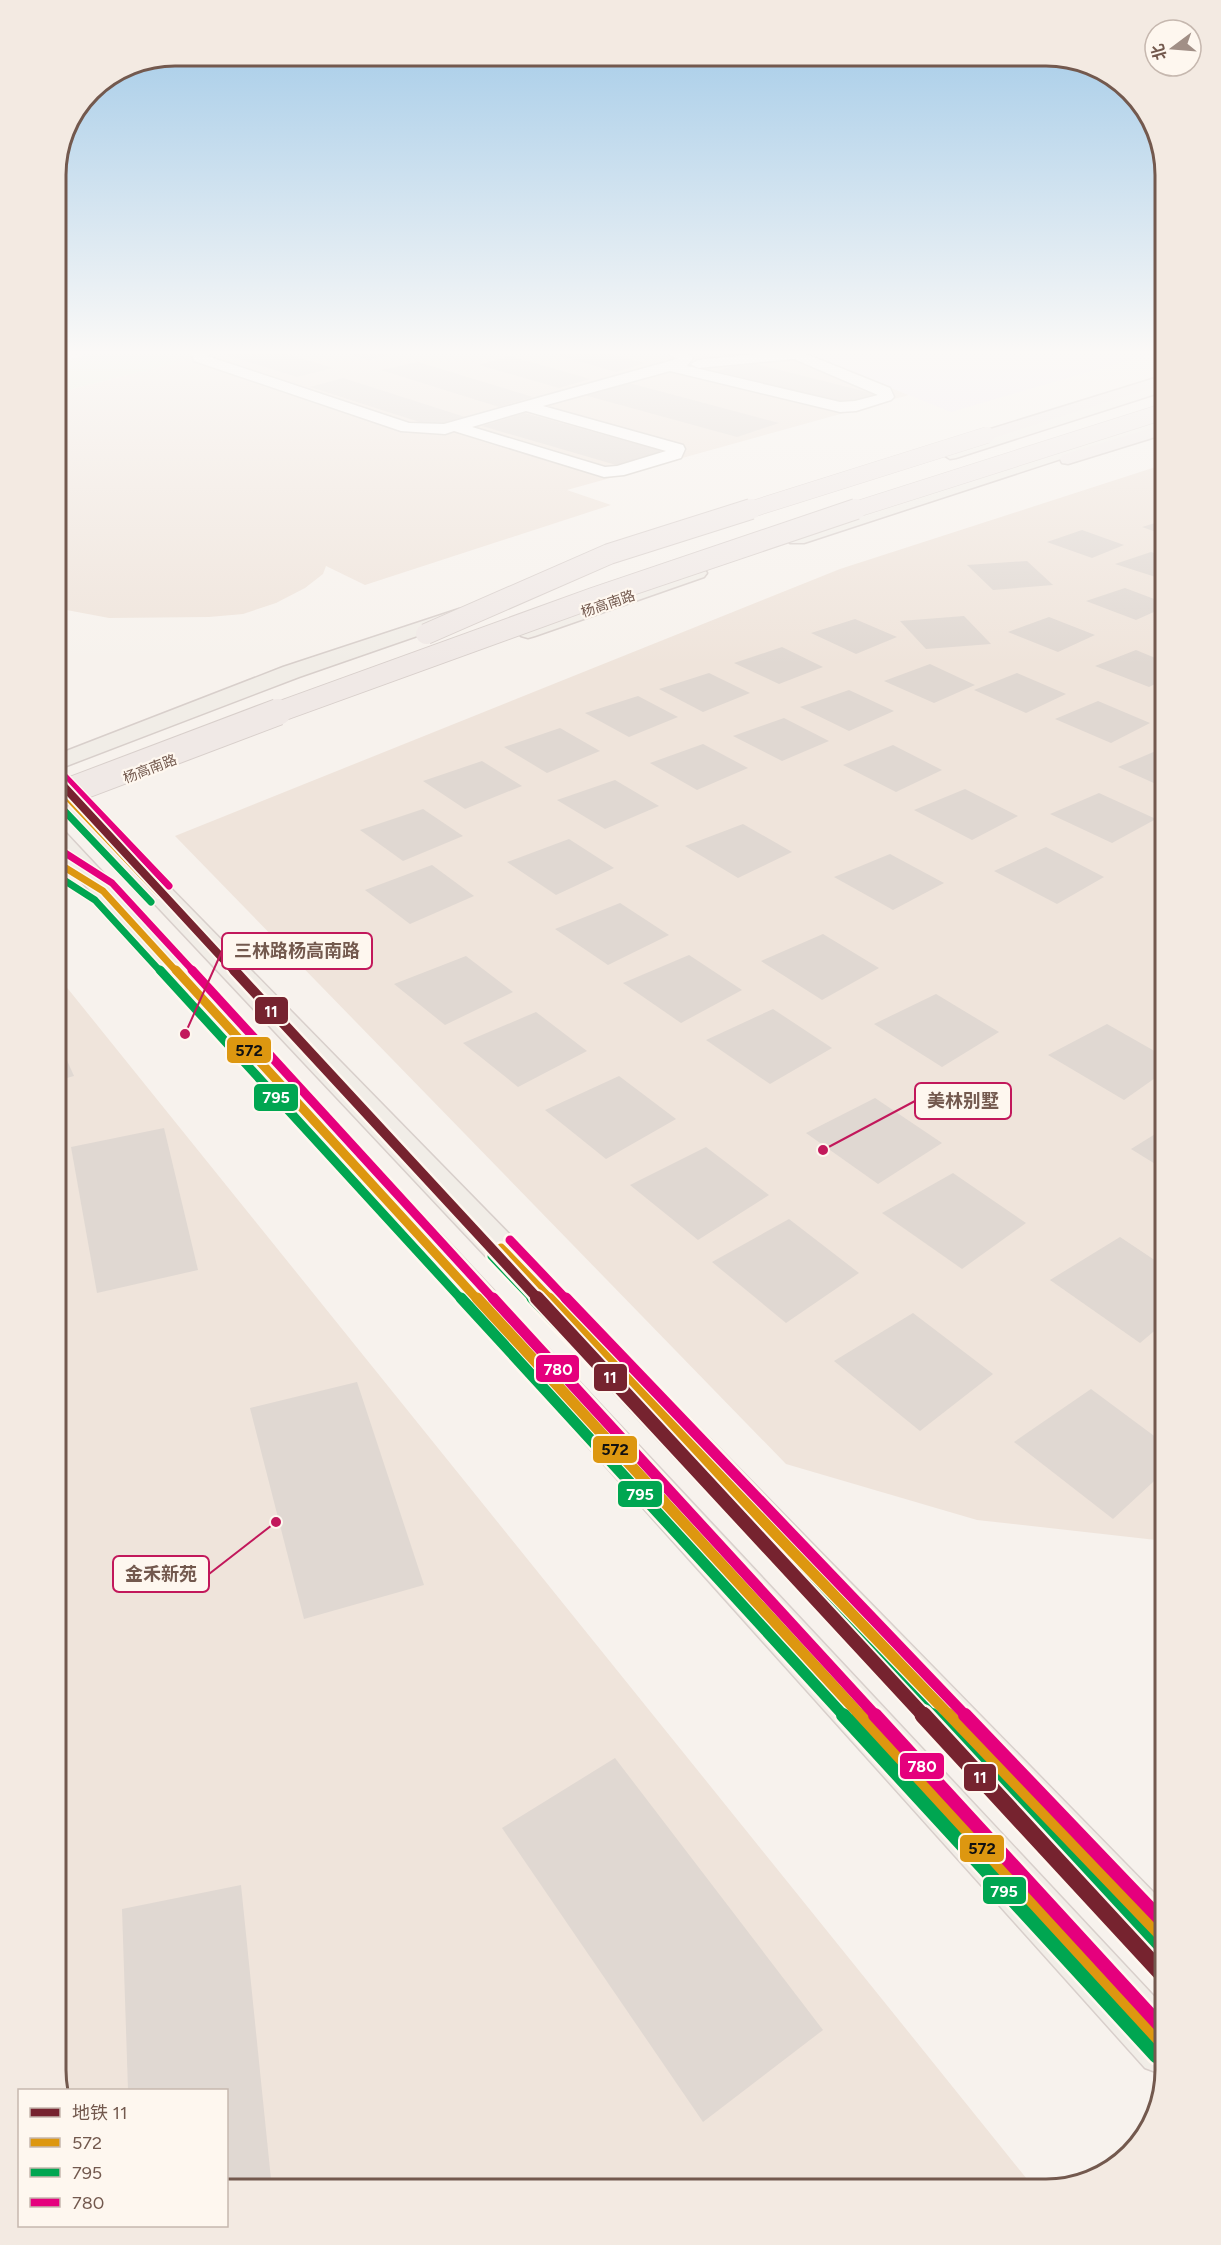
<svg xmlns="http://www.w3.org/2000/svg" width="1221" height="2245" font-family="Figtree,'Noto Sans SC',sans-serif">
<style>
.residential{fill:#efe4db}
.education{fill:#f3ebf2}
.green{fill:#e5ecd9}
.building{fill:#e0d8d2}
.lines{fill:none;stroke-linecap:round;stroke-linejoin:round}
.minor-casing{stroke:#d4cec8;stroke-width:3}
.major-casing{stroke:#d8cfcb;stroke-width:3}
.highway-casing{stroke:#d8cfcb;stroke-width:3}
.minor{fill:#fefdfc;fill-rule:evenodd}
.major{fill:#f1ede7;fill-rule:evenodd}
.highway{fill:#f0e9e6;fill-rule:evenodd}
.highway-bridge-far2-casing{stroke:#d8cfcb;stroke-width:17;stroke-linecap:butt}
.highway-bridge-far1-casing{stroke:#d8cfcb;stroke-width:22;stroke-linecap:butt}
.highway-bridge-casing{stroke:#d8cfcb;stroke-width:28;stroke-linecap:butt}
.highway-bridge-far2{stroke:#f0e9e6;stroke-width:16}
.highway-bridge-far1{stroke:#f0e9e6;stroke-width:20}
.highway-bridge{stroke:#f0e9e6;stroke-width:26}
.bus-1-far3-casing{stroke:#fef7ef;stroke-width:10}
.bus-1-far2-casing{stroke:#fef7ef;stroke-width:14}
.bus-1-far1-casing{stroke:#fef7ef;stroke-width:16}
.bus-1-casing{stroke:#fef7ef;stroke-width:19}
.bus-2-far3-casing{stroke:#fef7ef;stroke-width:10}
.bus-2-far2-casing{stroke:#fef7ef;stroke-width:14}
.bus-2-far1-casing{stroke:#fef7ef;stroke-width:16}
.bus-2-casing{stroke:#fef7ef;stroke-width:19}
.bus-3-far3-casing{stroke:#fef7ef;stroke-width:10}
.bus-3-far2-casing{stroke:#fef7ef;stroke-width:14}
.bus-3-far1-casing{stroke:#fef7ef;stroke-width:16}
.bus-3-casing{stroke:#fef7ef;stroke-width:19}
.bus-1-far3{stroke:#dd9710;stroke-width:7}
.bus-1-far2{stroke:#dd9710;stroke-width:9}
.bus-1-far1{stroke:#dd9710;stroke-width:11}
.bus-1{stroke:#dd9710;stroke-width:14}
.bus-2-far3{stroke:#00a651;stroke-width:7}
.bus-2-far2{stroke:#00a651;stroke-width:9}
.bus-2-far1{stroke:#00a651;stroke-width:11}
.bus-2{stroke:#00a651;stroke-width:14}
.bus-3-far3{stroke:#e5007d;stroke-width:7}
.bus-3-far2{stroke:#e5007d;stroke-width:9}
.bus-3-far1{stroke:#e5007d;stroke-width:11}
.bus-3{stroke:#e5007d;stroke-width:14}
.metro-1-far3-casing{stroke:#fef7ef;stroke-width:12}
.metro-1-far2-casing{stroke:#fef7ef;stroke-width:15}
.metro-1-far1-casing{stroke:#fef7ef;stroke-width:18}
.metro-1-casing{stroke:#fef7ef;stroke-width:22}
.metro-1-far3{stroke:#76232f;stroke-width:8}
.metro-1-far2{stroke:#76232f;stroke-width:10}
.metro-1-far1{stroke:#76232f;stroke-width:14}
.metro-1{stroke:#76232f;stroke-width:17}
.labels{text-anchor:middle;dominant-baseline:central;stroke-width:4.5;stroke-linejoin:round;paint-order:stroke}
.far-street-label{font-size:14px;fill:#73594e;stroke:#fef7ef}
.rim{fill:none;stroke:#73594e;stroke-width:3}
.leader{fill:none;stroke:#c2185b;stroke-width:2}
.callout-dot{fill:#c2185b;stroke:#fef7ef;stroke-width:2}
.callout{fill:#fef7ef;stroke:#c2185b;stroke-width:2}
.callout-label{font-size:18px;text-anchor:middle;font-weight:bold;fill:#73594e}
.line-badge{stroke:#fef7ef;stroke-width:2}
.badge-label{font-size:16px;text-anchor:middle;font-weight:bold;fill:#fff}
.pale-badge-label{font-size:16px;text-anchor:middle;font-weight:bold;fill:#111}
</style>
<rect width="100%" height="100%" fill="#f7f2ed"/>
<g class="residential">
<path d="M191 350H797L909 395 567 490 611 505 365 585 326 566 323 574 305 588 276 603 243 614 209 617 109 618 56 608V393L178 362 163 357Z"/>
<path d="M1165 464V1541L977 1520 786 1464 175 836 840 569Z"/>
<path d="M56 974 1035 2189H227L226 2090H60L56 2070Z"/>
</g>
<path class="education" d="M797 350H1149L1150 354 951 412Z"/>
<path class="green" d="M107 350H191L164 357 179 362 56 393V363Z"/>
<g class="building">
<path d="M232 350H274L333 368 297 377 220 353Z"/>
<path d="M338 350H395L400 352 368 360Z"/>
<path d="M540 350H595L645 363 616 372Z"/>
<path d="M713 350H772V352L732 358Z"/>
<path d="M510 356 590 379 559 388 479 365Z"/>
<path d="M418 362 533 397 499 407 381 370Z"/>
<path d="M748 362 875 394 844 404 717 371Z"/>
<path d="M343 378 465 417 432 426 310 387Z"/>
<path d="M629 383 779 423 737 437 584 395Z"/>
<path d="M525 413 662 451 616 465 482 426Z"/>
<path d="M1165 520V535L1142 527Z"/>
<path d="M1082 530 1124 545 1092 558 1047 542Z"/>
<path d="M1151 552 1165 557V580L1115 564Z"/>
<path d="M1027 561 1053 585 993 590 967 565Z"/>
<path d="M1125 588 1165 603V607L1136 620 1086 601Z"/>
<path d="M964 616 991 644 926 649 900 621Z"/>
<path d="M1049 617 1095 635 1058 652 1008 632Z"/>
<path d="M855 619 897 637 856 654 811 633Z"/>
<path d="M782 647 823 667 779 684 734 663Z"/>
<path d="M1136 650 1165 662V679L1149 687 1095 666Z"/>
<path d="M930 664 975 685 934 703 884 681Z"/>
<path d="M709 673 750 693 703 712 659 689Z"/>
<path d="M1017 673 1066 694 1026 713 974 690Z"/>
<path d="M849 690 894 711 849 731 800 707Z"/>
<path d="M638 696 678 717 629 737 585 713Z"/>
<path d="M1098 701 1150 723 1111 743 1055 719Z"/>
<path d="M784 718 829 741 782 761 733 736Z"/>
<path d="M560 728 600 751 547 773 504 747Z"/>
<path d="M703 744 748 768 697 790 650 763Z"/>
<path d="M893 745 942 770 896 792 843 765Z"/>
<path d="M1163 748 1165 749V788L1118 767Z"/>
<path d="M482 761 522 786 465 809 423 781Z"/>
<path d="M615 780 659 806 605 829 557 800Z"/>
<path d="M965 789 1018 816 972 840 914 810Z"/>
<path d="M1099 793 1156 819 1112 843 1050 814Z"/>
<path d="M423 809 463 836 403 861 360 830Z"/>
<path d="M743 824 792 852 738 878 685 846Z"/>
<path d="M569 839 614 868 556 895 507 862Z"/>
<path d="M1046 847 1104 877 1057 904 994 871Z"/>
<path d="M890 854 944 883 893 910 834 877Z"/>
<path d="M432 865 474 896 410 924 365 890Z"/>
<path d="M620 903 669 935 608 965 555 929Z"/>
<path d="M823 934 879 968 822 1000 761 961Z"/>
<path d="M689 955 742 990 681 1023 623 983Z"/>
<path d="M466 956 513 992 445 1025 394 984Z"/>
<path d="M936 994 999 1032 942 1067 874 1024Z"/>
<path d="M773 1009 832 1048 770 1084 706 1040Z"/>
<path d="M536 1012 587 1051 518 1087 463 1043Z"/>
<path d="M1107 1024 1165 1057V1071L1124 1100 1048 1055Z"/>
<path d="M56 1036 74 1076 56 1081Z"/>
<path d="M619 1076 676 1119 606 1159 545 1110Z"/>
<path d="M875 1098 942 1143 878 1184 806 1133Z"/>
<path d="M164 1128 198 1270 97 1293 71 1147Z"/>
<path d="M1165 1128V1170L1131 1149Z"/>
<path d="M706 1147 769 1195 698 1240 630 1185Z"/>
<path d="M953 1173 1026 1223 962 1269 882 1213Z"/>
<path d="M789 1219 859 1273 786 1323 712 1262Z"/>
<path d="M1120 1237 1165 1267V1322L1140 1343 1050 1280Z"/>
<path d="M913 1313 993 1374 920 1431 834 1361Z"/>
<path d="M357 1382 424 1585 304 1619 250 1408Z"/>
<path d="M1091 1389 1165 1444V1471L1113 1519 1014 1442Z"/>
<path d="M615 1758 823 2030 703 2122 502 1828Z"/>
<path d="M241 1885 272 2189H226V2090H128L122 1909Z"/>
</g>
<g class="lines">
<defs>
<g id="minor">
<path d="M56 350H69L56 356Z"/>
<path d="M196 350H215L207 356 409 423 444 424 677 359 663 350C674 350 685 349 693 358L687 366 840 402 855 401 878 395 794 359 698 368 691 364 698 360 777 352 776 350H796L890 388 894 397 891 400 856 411 840 412 670 371 543 406 683 445 685 449 681 458 624 475 604 477 454 431 445 434 401 431 194 361 192 354ZM526 411 666 451 617 466 605 467 472 427Z"/>
</g>
<g id="major">
<path d="M1165 381V391L956 458 950 459 942 454 944 450Z"/>
<path d="M1165 415V425L804 543H790L788 539 790 535Z"/>
<path d="M697 567 704 569 707 573 704 577 535 636 528 638 521 636 517 632 521 628Z"/>
<path d="M459 609 466 611 469 615 466 619 299 677 56 770V755L283 667Z"/>
<path d="M56 778 65 780 1165 1904V1967L1146 1959 56 799Z"/>
<path d="M56 830 65 832 1165 2008 1164 2075 1145 2068 56 853Z"/>
</g>
<g id="highway">
<path d="M1165 375V384L993 438H981L979 435 981 432Z"/>
<path d="M1165 424V434L1068 464 1062 463 1060 459 1062 455Z"/>
</g>
</defs>
<use href="#minor" class="minor-casing"/>
<use href="#major" class="major-casing"/>
<use href="#highway" class="highway-casing"/>
<use href="#minor" class="minor"/>
<use href="#major" class="major"/>
<use href="#highway" class="highway"/>
<defs>
<g id="highway-bridge-far2">
<path d="M746 511 987 435"/>
<path d="M851 511 1165 411"/>
</g>
<g id="highway-bridge-far1">
<path d="M426 634 609 554 751 509"/>
<path d="M273 714 593 598 856 509"/>
</g>
<path id="highway-bridge" d="M56 796 278 712"/>
</defs>
<use href="#highway-bridge-far2" class="highway-bridge-far2-casing"/>
<use href="#highway-bridge-far1" class="highway-bridge-far1-casing"/>
<use href="#highway-bridge" class="highway-bridge-casing"/>
<use href="#highway-bridge-far2" class="highway-bridge-far2"/>
<use href="#highway-bridge-far1" class="highway-bridge-far1"/>
<use href="#highway-bridge" class="highway-bridge"/>
<defs>
<g id="bus-1-far3">
<path d="M56 785 160 894"/>
<path d="M56 862 103 891 177 972"/>
</g>
<g id="bus-1-far2">
<path d="M176 970 478 1300"/>
<path d="M501 1248 551 1300"/>
</g>
<g id="bus-1-far1">
<path d="M477 1298 861 1716"/>
<path d="M549 1298 950 1716"/>
</g>
<g id="bus-1">
<path d="M859 1715 1165 2048"/>
<path d="M948 1715 1165 1941"/>
</g>
<g id="bus-2-far3">
<path d="M56 802 151 902"/>
<path d="M56 875 95 900 161 972"/>
</g>
<g id="bus-2-far2">
<path d="M160 970 462 1300"/>
<path d="M492 1256 534 1300"/>
</g>
<g id="bus-2-far1">
<path d="M461 1298 844 1716"/>
<path d="M532 1298 933 1716"/>
</g>
<g id="bus-2">
<path d="M843 1715 1156 2056"/>
<path d="M932 1715 1156 1949"/>
</g>
<g id="bus-3-far3">
<path d="M65 777 169 886"/>
<path d="M62 851 112 883 194 972"/>
</g>
<g id="bus-3-far2">
<path d="M192 970 494 1300"/>
<path d="M510 1240 567 1300"/>
</g>
<g id="bus-3-far1">
<path d="M493 1298 876 1716"/>
<path d="M566 1298 966 1716"/>
</g>
<g id="bus-3">
<path d="M875 1715 1165 2031"/>
<path d="M965 1715 1165 1924"/>
</g>
</defs>
<use href="#bus-1-far3" class="bus-1-far3-casing"/>
<use href="#bus-1-far2" class="bus-1-far2-casing"/>
<use href="#bus-1-far1" class="bus-1-far1-casing"/>
<use href="#bus-1" class="bus-1-casing"/>
<use href="#bus-2-far3" class="bus-2-far3-casing"/>
<use href="#bus-2-far2" class="bus-2-far2-casing"/>
<use href="#bus-2-far1" class="bus-2-far1-casing"/>
<use href="#bus-2" class="bus-2-casing"/>
<use href="#bus-3-far3" class="bus-3-far3-casing"/>
<use href="#bus-3-far2" class="bus-3-far2-casing"/>
<use href="#bus-3-far1" class="bus-3-far1-casing"/>
<use href="#bus-3" class="bus-3-casing"/>
<use href="#bus-1-far3" class="bus-1-far3"/>
<use href="#bus-1-far2" class="bus-1-far2"/>
<use href="#bus-1-far1" class="bus-1-far1"/>
<use href="#bus-1" class="bus-1"/>
<use href="#bus-2-far3" class="bus-2-far3"/>
<use href="#bus-2-far2" class="bus-2-far2"/>
<use href="#bus-2-far1" class="bus-2-far1"/>
<use href="#bus-2" class="bus-2"/>
<use href="#bus-3-far3" class="bus-3-far3"/>
<use href="#bus-3-far2" class="bus-3-far2"/>
<use href="#bus-3-far1" class="bus-3-far1"/>
<use href="#bus-3" class="bus-3"/>
<defs>
<path id="metro-1-far3" d="M56 778 235 972"/>
<path id="metro-1-far2" d="M234 970 539 1300"/>
<path id="metro-1-far1" d="M537 1298 924 1716"/>
<path id="metro-1" d="M923 1715 1165 1977"/>
</defs>
<use href="#metro-1-far3" class="metro-1-far3-casing"/>
<use href="#metro-1-far2" class="metro-1-far2-casing"/>
<use href="#metro-1-far1" class="metro-1-far1-casing"/>
<use href="#metro-1" class="metro-1-casing"/>
<use href="#metro-1-far3" class="metro-1-far3"/>
<use href="#metro-1-far2" class="metro-1-far2"/>
<use href="#metro-1-far1" class="metro-1-far1"/>
<use href="#metro-1" class="metro-1"/>
</g>
<linearGradient id="sky" x2="0" y2="1"><stop stop-color="#9ec8e7"/><stop offset="0.53" stop-color="#fbf9f7"/><stop offset="1" stop-color="#fbf9f7" stop-opacity="0"/></linearGradient>
<rect width="1221" height="665" fill="url(#sky)"/>
<g class="labels">
<g class="far-street-label">
<text transform="translate(608 604) rotate(-19)">杨高南路</text>
<text transform="translate(150 769) rotate(-21)">杨高南路</text>
</g>
</g>
<path d="M0 0H1221V2245H0ZM175 66H1046A109 109 0 0 1 1155 175V2070A109 109 0 0 1 1046 2179H175A109 109 0 0 1 66 2070V175A109 109 0 0 1 175 66Z" fill="#f3eae2" fill-rule="evenodd"/>
<path class="rim" d="M175 66H1046A109 109 0 0 1 1155 175V2070A109 109 0 0 1 1046 2179H175A109 109 0 0 1 66 2070V175A109 109 0 0 1 175 66Z"/>
<path class="leader" d="M185 1034L222 951M823 1150L915 1101M276 1522L209 1574"/>
<g class="callout-dot">
<circle cx="185" cy="1034" r="6"/>
<circle cx="823" cy="1150" r="6"/>
<circle cx="276" cy="1522" r="6"/>
</g>
<g class="callout">
<rect x="222" y="933" width="150" height="36" rx="6"/>
<rect x="915" y="1083" width="96" height="36" rx="6"/>
<rect x="113" y="1556" width="96" height="36" rx="6"/>
</g>
<g class="callout-label">
<text x="297" y="957">三林路杨高南路</text>
<text x="963" y="1107">美林别墅</text>
<text x="161" y="1580">金禾新苑</text>
</g>
<g class="line-badge">
<rect x="254" y="996" width="35" height="29" rx="6" fill="#76232f"/>
<rect x="226" y="1036" width="46" height="28" rx="6" fill="#dd9710"/>
<rect x="253" y="1083" width="46" height="29" rx="6" fill="#00a651"/>
<rect x="535" y="1354" width="45" height="29" rx="6" fill="#e5007d"/>
<rect x="593" y="1363" width="35" height="29" rx="6" fill="#76232f"/>
<rect x="592" y="1435" width="46" height="29" rx="6" fill="#dd9710"/>
<rect x="617" y="1480" width="46" height="28" rx="6" fill="#00a651"/>
<rect x="899" y="1752" width="46" height="28" rx="6" fill="#e5007d"/>
<rect x="963" y="1763" width="34" height="29" rx="6" fill="#76232f"/>
<rect x="959" y="1834" width="46" height="29" rx="6" fill="#dd9710"/>
<rect x="982" y="1876" width="45" height="29" rx="6" fill="#00a651"/>
</g>
<g class="badge-label">
<text x="271" y="1017">11</text>
<text x="276" y="1103">795</text>
<text x="558" y="1375">780</text>
<text x="610" y="1383">11</text>
<text x="640" y="1500">795</text>
<text x="922" y="1772">780</text>
<text x="980" y="1783">11</text>
<text x="1004" y="1897">795</text>
</g>
<g class="pale-badge-label">
<text x="249" y="1056">572</text>
<text x="615" y="1455">572</text>
<text x="982" y="1854">572</text>
</g>
<rect x="18" y="2089" width="210" height="138" fill="#fef7ef" stroke="#c6b8af" stroke-width="1.5"/>
<rect x="30" y="2108" width="30" height="9" fill="#76232f" stroke="#c6b8af" stroke-width="1.5"/>
<text x="72" y="2119" font-size="18" fill="#73594e">地铁 11</text>
<rect x="30" y="2138" width="30" height="9" fill="#dd9710" stroke="#c6b8af" stroke-width="1.5"/>
<text x="72" y="2149" font-size="18" fill="#73594e">572</text>
<rect x="30" y="2168" width="30" height="9" fill="#00a651" stroke="#c6b8af" stroke-width="1.5"/>
<text x="72" y="2179" font-size="18" fill="#73594e">795</text>
<rect x="30" y="2198" width="30" height="9" fill="#e5007d" stroke="#c6b8af" stroke-width="1.5"/>
<text x="72" y="2209" font-size="18" fill="#73594e">780</text>
<g transform="translate(1173 48) rotate(254)"><circle r="28" fill="#fef7ef" stroke="#c6b8af" stroke-width="1.5"/>
<path d="M0-4.5L10 22L0 15L-10 22Z" fill="#a18f86"/>
<text y="-9" font-size="16" font-weight="bold" text-anchor="middle" fill="#73594e">北</text>
</g>
</svg>
